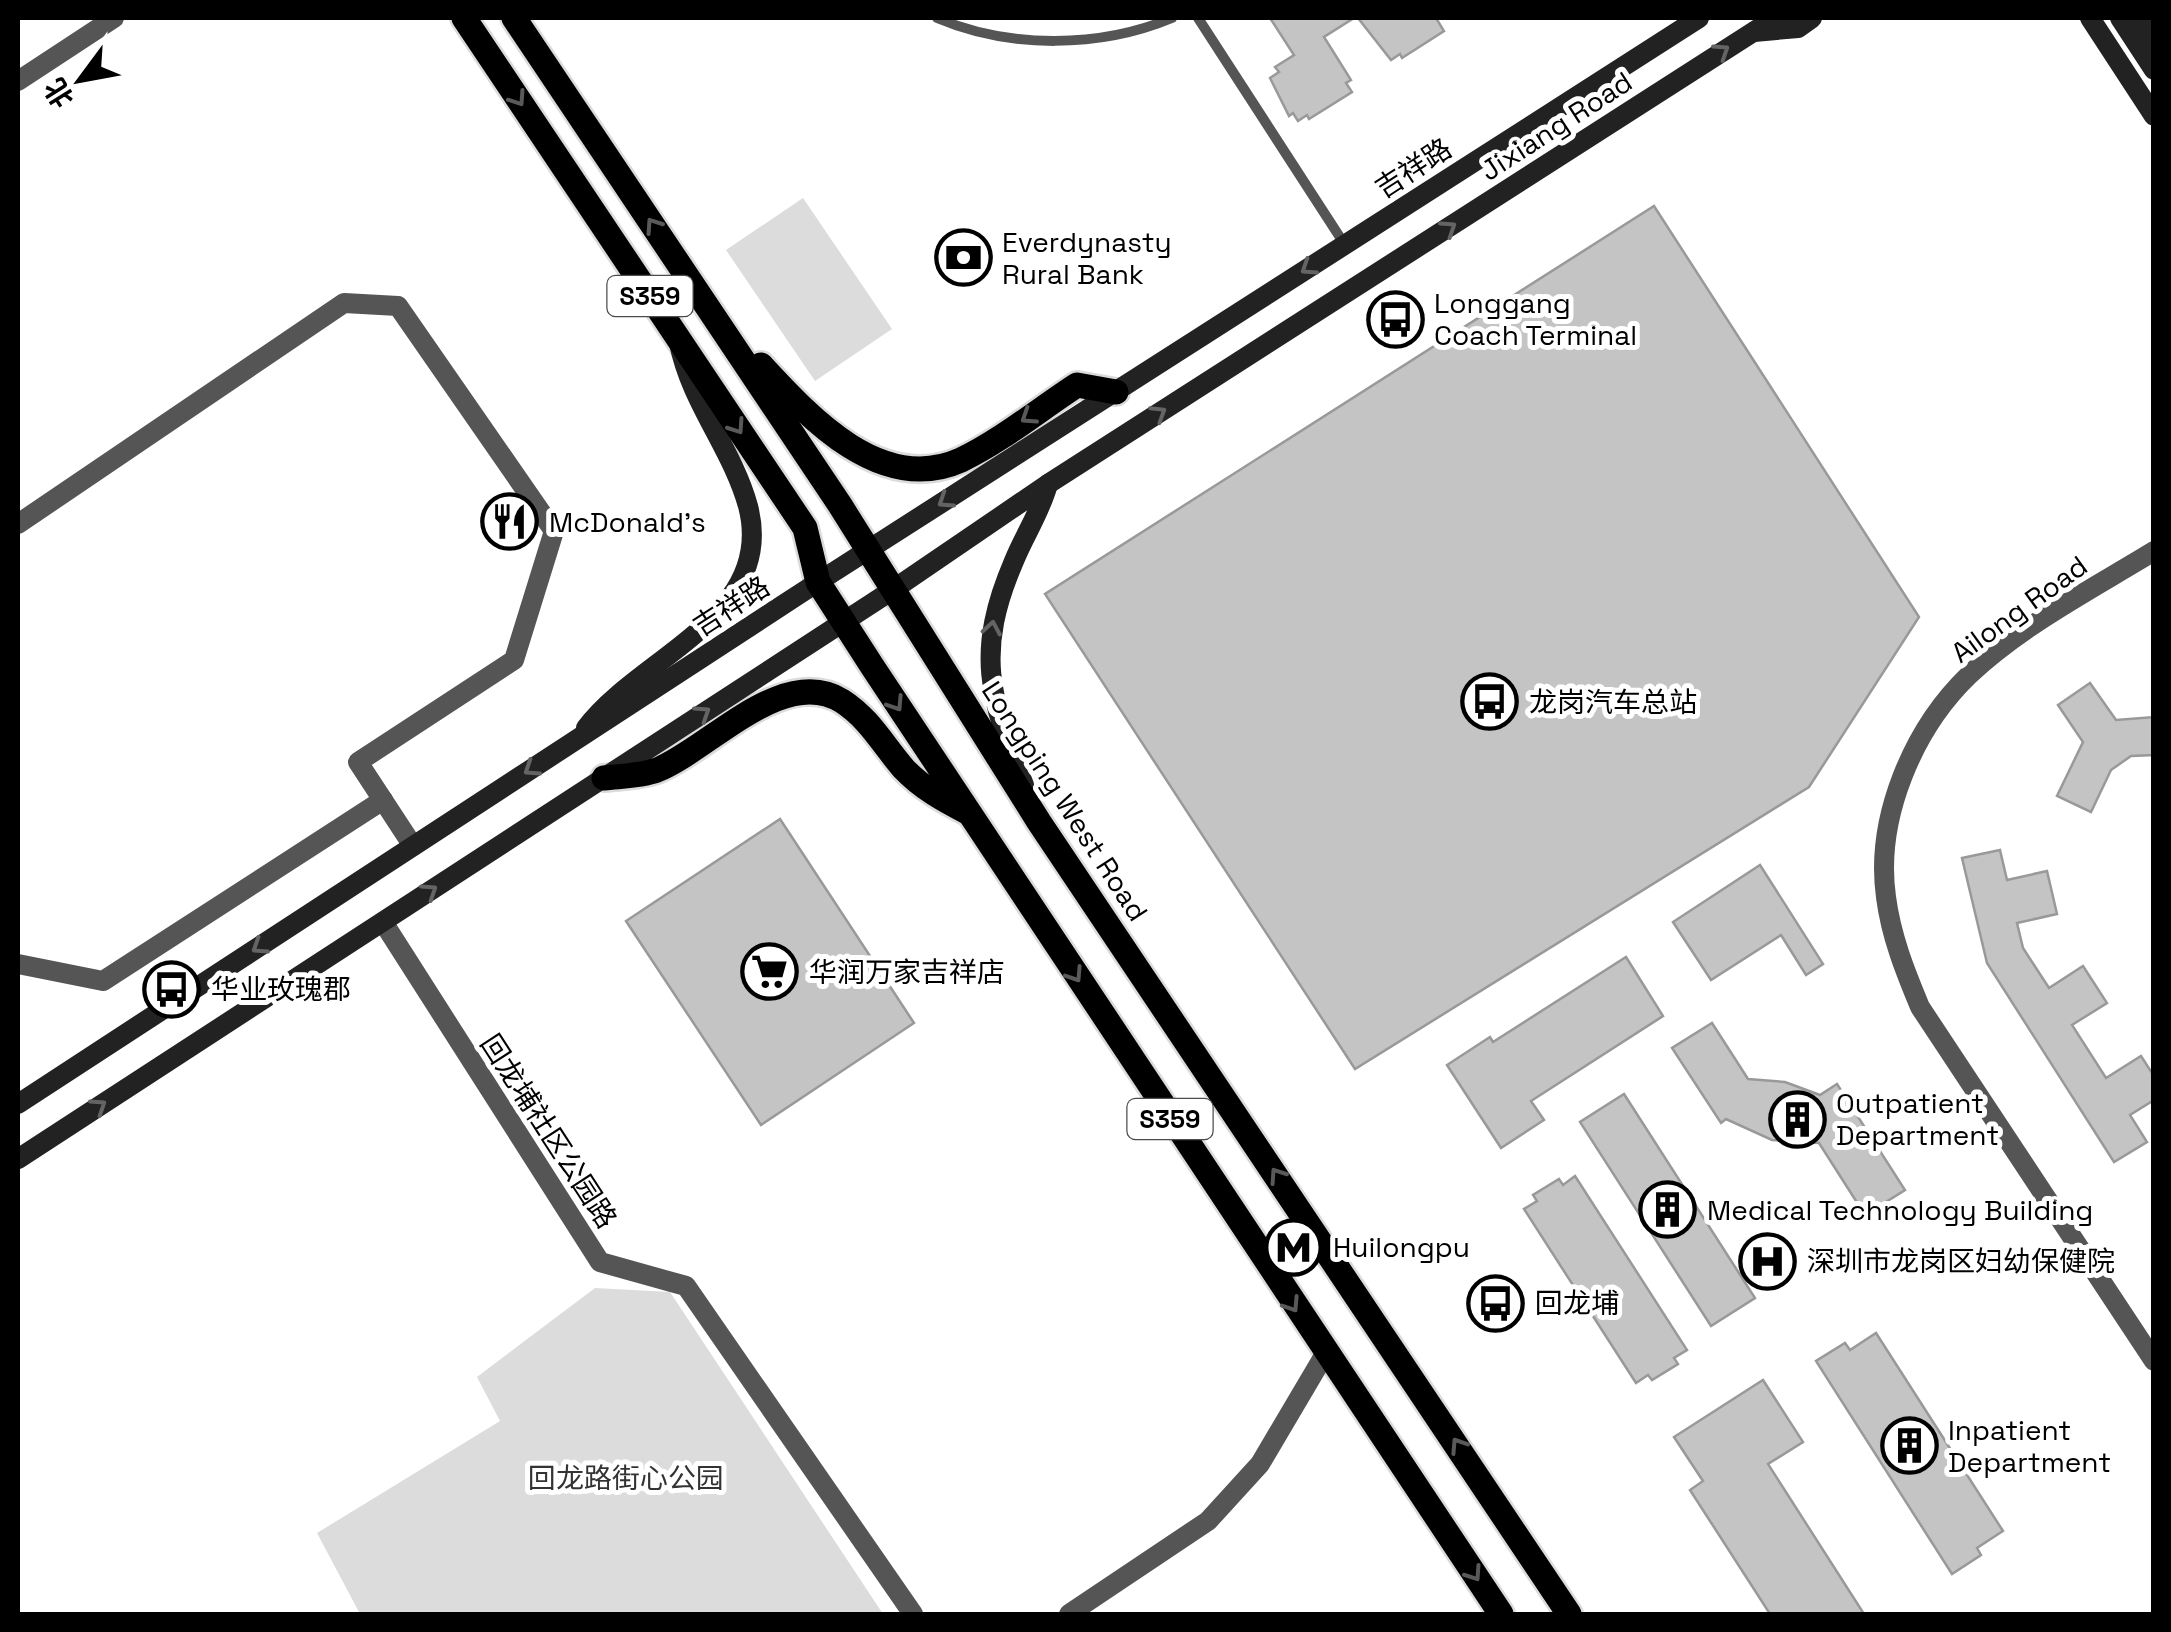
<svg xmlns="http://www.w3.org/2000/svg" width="2171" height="1632" font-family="'Space Grotesk','Noto Sans SC',sans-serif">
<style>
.green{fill:#dcdcdc}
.building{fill:#c4c4c4;stroke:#999;stroke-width:2.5}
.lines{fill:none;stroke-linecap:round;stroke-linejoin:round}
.primary-casing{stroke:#dbdbdb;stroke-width:30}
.lane{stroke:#555;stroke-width:10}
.street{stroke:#555;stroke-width:20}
.secondary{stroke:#222;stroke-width:20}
.primary{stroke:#000;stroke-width:25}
.oneway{stroke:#646464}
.oneway2{stroke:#595959}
.labels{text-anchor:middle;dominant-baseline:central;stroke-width:10;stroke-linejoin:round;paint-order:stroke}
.shield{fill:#fff;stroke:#4c4c4c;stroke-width:2.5}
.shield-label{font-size:25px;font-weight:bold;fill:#000}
.street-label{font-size:28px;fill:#000;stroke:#fff}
.poi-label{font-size:28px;fill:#000;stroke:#fff;text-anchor:start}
.park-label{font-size:28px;fill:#333;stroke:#fff}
</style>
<rect width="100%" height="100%" fill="#fff"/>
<g class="green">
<path d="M803 198 892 329 815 381 726 250Z"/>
<path d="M595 1288 670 1292 883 1614H360L317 1533 500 1421 477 1377Z"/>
</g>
<g class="building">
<path d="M1270 18H1354L1324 37 1351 80 1346 83 1352 92 1309 119 1307 115 1298 121 1293 113 1289 116 1270 78 1279 72 1275 67 1294 55Z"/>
<path d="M1358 18H1436L1444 31 1402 58 1400 54 1391 60Z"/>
<path d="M1654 206 1919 617 1809 787 1355 1069 1045 594Z"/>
<path d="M2090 683 2116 720 2154 717V755L2131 756 2111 770 2091 812 2057 796 2083 742 2058 705Z"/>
<path d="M780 819 914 1023 761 1125 626 921Z"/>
<path d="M2000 850 2007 880 2047 871 2057 914 2017 923 2023 948 2049 988 2083 966 2107 1003 2072 1025 2106 1078 2141 1056 2154 1076V1100L2130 1115 2147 1142 2114 1162 1987 963 1962 858Z"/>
<path d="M1760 865 1823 964 1806 975 1781 935 1711 980 1673 922Z"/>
<path d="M1626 957 1663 1016 1531 1101 1544 1120 1501 1148 1447 1065 1490 1037 1493 1042Z"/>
<path d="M1712 1023 1748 1079 1785 1082 1820 1095 1837 1084 1905 1190 1865 1215 1819 1143 1772 1140 1726 1119 1721 1123 1672 1048Z"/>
<path d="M1624 1094 1755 1298 1711 1326 1580 1122Z"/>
<path d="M1575 1176 1687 1350 1674 1358 1678 1364 1652 1380 1648 1375 1636 1383 1524 1209 1537 1201 1533 1195 1559 1179 1563 1185Z"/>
<path d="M1876 1333 2003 1531 1977 1548 1981 1555 1952 1574 1816 1361 1845 1343 1850 1350Z"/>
<path d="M1763 1380 1803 1442 1768 1464 1864 1614H1770L1690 1490 1703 1481 1674 1437Z"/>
</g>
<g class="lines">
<defs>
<g id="primary">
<path d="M464 18 805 528 818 582 872 666 1501 1614"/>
<path d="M514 18 840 505 1039 822 1569 1614"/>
<path d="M761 365C809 417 881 496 961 460 1001 441 1040 409 1077 385L1116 392"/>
<path d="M604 778C621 776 641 776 657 770 709 749 783 664 842 701 870 719 883 745 904 769 922 788 944 800 967 812"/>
</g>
</defs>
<use href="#primary" class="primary-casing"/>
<g class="lane">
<path d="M937 18C1010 49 1100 48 1172 18"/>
<path d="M1198 18 1345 245"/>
</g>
<g class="street">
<path d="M18 81 114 18"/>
<path d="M18 524 344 303 398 306 554 531 514 660 358 762 413 846"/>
<path d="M2154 551C2092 589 2022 625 1969 675 1913 729 1875 818 1886 897 1891 936 1905 971 1920 1007L2154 1361"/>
<path d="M383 922 600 1262 686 1286 913 1614"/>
<path d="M18 964 103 981 383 800"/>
<path d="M1069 1614 1208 1521 1260 1464 1325 1354"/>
</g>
<g class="secondary">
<path d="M2090 18 2154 116"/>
<path d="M2120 18 2154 70"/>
<path d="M2142 18 2154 39"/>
<path d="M1754 32 1798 28 1812 18"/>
<path d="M586 728C639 657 777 616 748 506 732 448 691 403 679 343"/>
<path d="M1024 785C989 696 975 652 1014 561 1025 534 1040 513 1048 484"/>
<path d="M18 1104 818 582 1699 18"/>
<path d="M18 1159 894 589 1048 484 1775 18"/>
</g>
<use href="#primary" class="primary"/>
</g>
<defs><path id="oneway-chevron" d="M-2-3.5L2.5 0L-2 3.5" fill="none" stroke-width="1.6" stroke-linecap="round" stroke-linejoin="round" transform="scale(2.5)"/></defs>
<g class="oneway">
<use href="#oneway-chevron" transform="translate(1722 51) rotate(-33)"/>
<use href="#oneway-chevron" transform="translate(1449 228) rotate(-33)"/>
<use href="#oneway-chevron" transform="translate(1308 268) rotate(147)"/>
<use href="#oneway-chevron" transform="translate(1159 413) rotate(-32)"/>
<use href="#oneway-chevron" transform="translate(945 501) rotate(147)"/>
<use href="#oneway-chevron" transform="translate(992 628) rotate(-80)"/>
<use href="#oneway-chevron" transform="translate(703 713) rotate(-33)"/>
<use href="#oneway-chevron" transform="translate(531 769) rotate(147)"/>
<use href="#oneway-chevron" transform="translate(430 891) rotate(-33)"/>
<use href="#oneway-chevron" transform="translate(259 947) rotate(147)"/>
<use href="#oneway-chevron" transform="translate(99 1106) rotate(-33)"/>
</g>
<g class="oneway2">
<use href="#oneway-chevron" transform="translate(518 99) rotate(56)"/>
<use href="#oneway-chevron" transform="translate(653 225) rotate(-124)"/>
<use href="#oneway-chevron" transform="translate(1028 417) rotate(147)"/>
<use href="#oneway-chevron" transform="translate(737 427) rotate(56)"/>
<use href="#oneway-chevron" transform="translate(896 704) rotate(57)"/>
<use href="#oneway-chevron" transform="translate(1075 975) rotate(57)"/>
<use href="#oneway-chevron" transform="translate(1277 1175) rotate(-124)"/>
<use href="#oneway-chevron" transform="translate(1292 1305) rotate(57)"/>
<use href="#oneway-chevron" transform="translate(1458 1445) rotate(-123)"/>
<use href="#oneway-chevron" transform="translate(1474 1574) rotate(56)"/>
</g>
<defs>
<symbol id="bank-ring" viewBox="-11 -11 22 22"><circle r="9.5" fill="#fff" stroke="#000" stroke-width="1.5"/><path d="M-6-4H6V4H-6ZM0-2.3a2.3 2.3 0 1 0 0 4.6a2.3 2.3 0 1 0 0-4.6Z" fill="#000"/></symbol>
<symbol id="bus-ring" viewBox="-11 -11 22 22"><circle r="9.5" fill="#fff" stroke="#000" stroke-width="1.5"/><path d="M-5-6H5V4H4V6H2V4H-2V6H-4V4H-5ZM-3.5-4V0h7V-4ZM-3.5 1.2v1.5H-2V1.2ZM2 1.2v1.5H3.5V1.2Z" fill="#000"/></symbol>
<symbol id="restaurant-ring" viewBox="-11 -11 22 22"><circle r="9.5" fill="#fff" stroke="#000" stroke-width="1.5"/><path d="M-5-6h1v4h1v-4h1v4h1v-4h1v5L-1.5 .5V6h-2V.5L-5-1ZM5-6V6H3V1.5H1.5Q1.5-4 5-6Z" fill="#000"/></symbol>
<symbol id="supermarket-ring" viewBox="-11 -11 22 22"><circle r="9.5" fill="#fff" stroke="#000" stroke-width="1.5"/><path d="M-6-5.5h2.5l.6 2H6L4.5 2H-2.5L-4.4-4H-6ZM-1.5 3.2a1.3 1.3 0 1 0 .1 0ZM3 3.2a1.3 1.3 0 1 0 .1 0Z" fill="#000"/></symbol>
<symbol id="building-ring" viewBox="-11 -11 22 22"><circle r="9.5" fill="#fff" stroke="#000" stroke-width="1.5"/><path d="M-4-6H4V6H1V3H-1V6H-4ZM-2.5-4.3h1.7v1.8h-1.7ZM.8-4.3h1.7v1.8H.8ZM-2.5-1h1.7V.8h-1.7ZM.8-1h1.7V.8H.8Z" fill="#000"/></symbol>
<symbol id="metro-ring" viewBox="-11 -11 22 22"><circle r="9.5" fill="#fff" stroke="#000" stroke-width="1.5"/><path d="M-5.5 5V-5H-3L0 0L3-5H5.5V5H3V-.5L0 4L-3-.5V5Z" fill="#000"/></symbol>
<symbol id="hospital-ring" viewBox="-11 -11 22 22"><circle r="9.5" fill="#fff" stroke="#000" stroke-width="1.5"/><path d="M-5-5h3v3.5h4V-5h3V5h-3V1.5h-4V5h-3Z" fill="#000"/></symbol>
</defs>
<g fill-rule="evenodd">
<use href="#bank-ring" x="932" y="226" width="63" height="63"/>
<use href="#bus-ring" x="1364" y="288" width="63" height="63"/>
<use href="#restaurant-ring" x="478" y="490" width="63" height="63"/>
<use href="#bus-ring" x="1458" y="670" width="63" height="63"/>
<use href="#supermarket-ring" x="738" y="940" width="63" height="63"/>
<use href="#bus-ring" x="140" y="958" width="63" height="63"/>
<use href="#building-ring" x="1766" y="1088" width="63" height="63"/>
<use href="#building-ring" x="1636" y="1178" width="63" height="63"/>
<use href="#metro-ring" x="1262" y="1216" width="63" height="63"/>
<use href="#hospital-ring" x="1736" y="1230" width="63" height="63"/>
<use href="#bus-ring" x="1464" y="1272" width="63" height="63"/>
<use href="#building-ring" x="1878" y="1414" width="63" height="63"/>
</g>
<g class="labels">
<g class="shield">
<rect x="607.5" y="276" width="85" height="40" rx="8"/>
<rect x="1127.5" y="1099" width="85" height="40" rx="8"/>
</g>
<g class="shield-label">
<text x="650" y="296">S359</text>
<text x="1170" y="1119">S359</text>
</g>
<g class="street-label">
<text transform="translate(1556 126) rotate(-33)">Jixiang Road</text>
<text transform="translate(1413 168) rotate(-33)">吉祥路</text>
<text transform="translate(731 606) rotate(-33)">吉祥路</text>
<text transform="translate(2019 609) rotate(-36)">Ailong Road</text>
<text transform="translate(1065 801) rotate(57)">Longping West Road</text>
<text transform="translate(549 1131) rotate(57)">回龙埔社区公园路</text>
</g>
<g class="poi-label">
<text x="1002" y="242">Everdynasty<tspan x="1002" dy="32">Rural Bank</tspan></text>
<text x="1434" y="303">Longgang<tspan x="1434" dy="32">Coach Terminal</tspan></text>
<text x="549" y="522">McDonald's</text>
<text x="1529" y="702">龙岗汽车总站</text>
<text x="809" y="972">华润万家吉祥店</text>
<text x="211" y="989">华业玫瑰郡</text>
<text x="1836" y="1103">Outpatient<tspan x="1836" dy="32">Department</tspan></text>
<text x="1707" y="1210">Medical Technology Building</text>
<text x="1333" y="1247">Huilongpu</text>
<text x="1807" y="1261">深圳市龙岗区妇幼保健院</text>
<text x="1535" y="1303">回龙埔</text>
<text x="1948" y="1430">Inpatient<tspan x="1948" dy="32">Department</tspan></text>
</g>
<g class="park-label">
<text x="626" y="1478">回龙路街心公园</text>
</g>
</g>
<rect width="2171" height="1632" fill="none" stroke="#000000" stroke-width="40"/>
<g transform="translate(80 80) rotate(238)" stroke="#ffffff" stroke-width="8" paint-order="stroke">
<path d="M0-8L18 38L0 25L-18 38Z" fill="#000000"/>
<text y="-15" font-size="28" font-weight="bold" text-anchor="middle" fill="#000000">北</text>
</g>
</svg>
